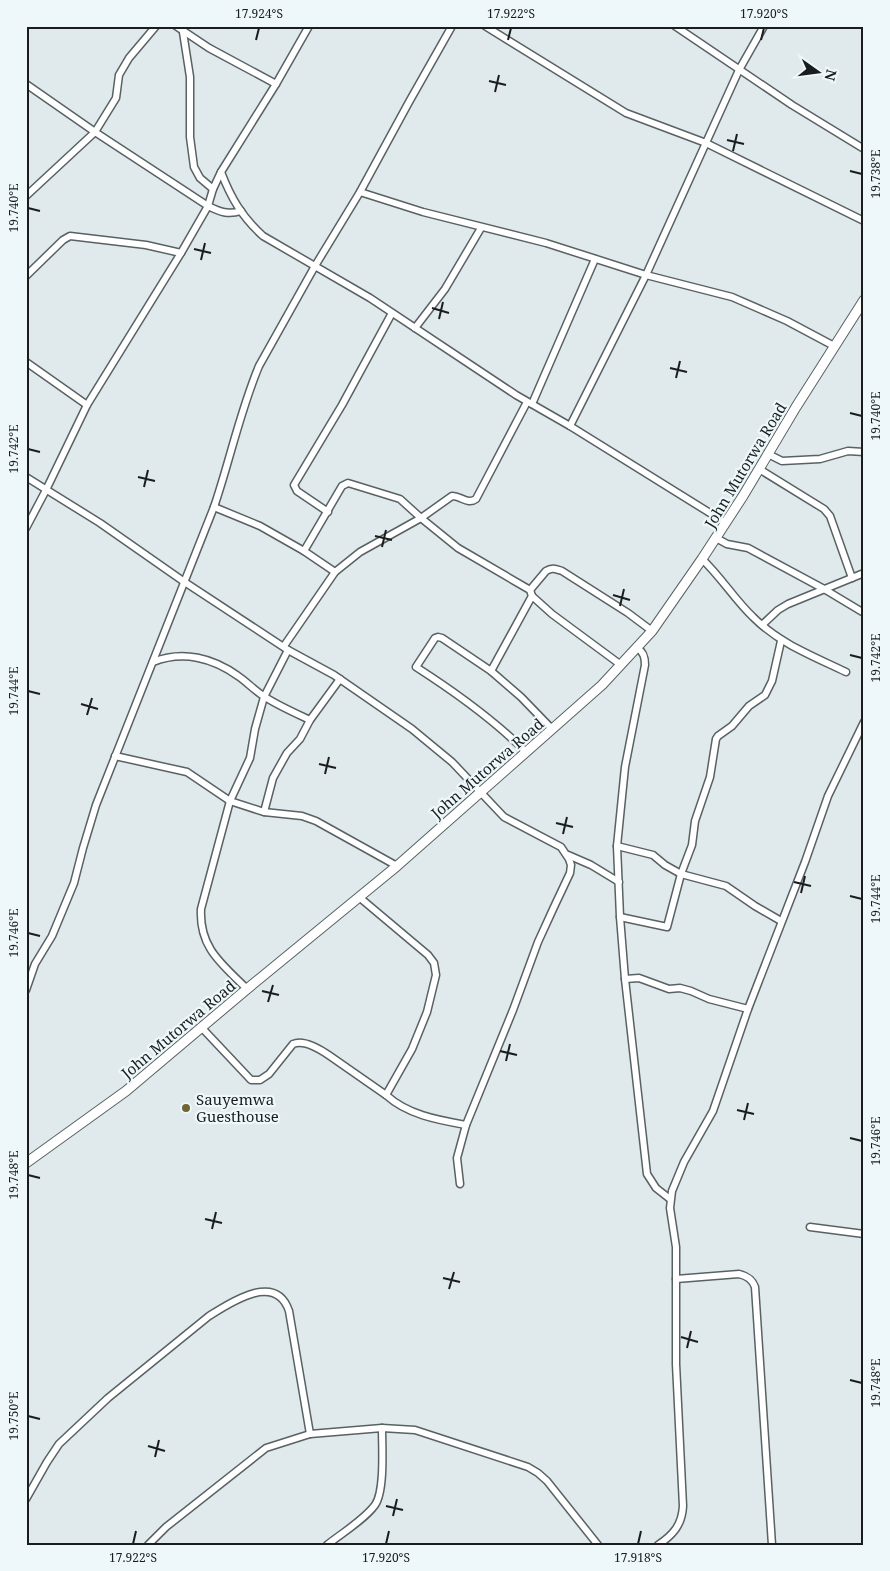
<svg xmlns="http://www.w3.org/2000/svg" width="890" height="1571" font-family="'Noto Serif',serif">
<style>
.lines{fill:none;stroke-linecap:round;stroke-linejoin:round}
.street-casing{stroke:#586163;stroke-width:9}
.secondary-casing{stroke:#586163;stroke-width:11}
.street{stroke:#fff;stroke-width:6}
.secondary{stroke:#fff;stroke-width:9}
.ticks{fill:none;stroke:#191d1e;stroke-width:2}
.poi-dot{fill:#706431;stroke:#eef8fa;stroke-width:2}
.labels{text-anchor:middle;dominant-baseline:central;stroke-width:4.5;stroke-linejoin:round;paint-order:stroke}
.street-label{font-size:15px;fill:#191d1e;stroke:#eef8fa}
.poi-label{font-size:15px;fill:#191d1e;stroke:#eef8fa;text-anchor:start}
.neatline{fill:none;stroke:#191d1e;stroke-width:2}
.ticks-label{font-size:12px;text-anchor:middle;fill:#191d1e}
</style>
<rect width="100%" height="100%" fill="#e0eaec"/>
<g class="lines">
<defs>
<g id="street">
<path d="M176 26 209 48 276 84"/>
<path d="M485 26 626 113 706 143 864 221"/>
<path d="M675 26 792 105 864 149"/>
<path d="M183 32 190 77V137L194 167 200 178 213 189"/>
<path d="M26 84 95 132 208 206C220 212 228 215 241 211"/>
<path d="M221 172C231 198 242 217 263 236L370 298 516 395 570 426 726 523"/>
<path d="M360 192 423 212 546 243 646 275 732 297 787 321 834 346"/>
<path d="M26 196 95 132 116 98 119 75 129 58 156 26"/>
<path d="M26 276 63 240 70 236 146 245 181 253"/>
<path d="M415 328 445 289 481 228"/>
<path d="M26 362 87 405"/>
<path d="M532 404 595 259"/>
<path d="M570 426 646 275 739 70 764 26"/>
<path d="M768 454 782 461 820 459 848 451 864 452"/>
<path d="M759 469 824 509 830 516 852 578"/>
<path d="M26 477 100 523 183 581 288 650 334 675 412 729 452 762 504 817 561 847 569 859 571 865 570 873 554 907 538 942 513 1010 466 1125 457 1158 460 1184"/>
<path d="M214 507 260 526 304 551 335 572"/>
<path d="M328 512 297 491 294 485 342 405 392 313"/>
<path d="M26 528 46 490 87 405 181 253 208 206 213 189 221 172 276 84 309 26"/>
<path d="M716 538 727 544 748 548 824 589 864 613"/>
<path d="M304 551 342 486 348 483 400 499 421 518 458 548 530 590 532 596 552 614 621 665"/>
<path d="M702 559C721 577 735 600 753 617 780 644 813 656 846 672"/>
<path d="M530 590 546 571C552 567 556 569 562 571L628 613 652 631"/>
<path d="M762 625 778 610 788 604 864 573"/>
<path d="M284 646 335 572 360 552 421 518 452 496C461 496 468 505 476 499L527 402"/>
<path d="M637 648C644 652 645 658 645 665L625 767 617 846 620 917 625 979 647 1174 656 1188 670 1199"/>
<path d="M153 662C183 650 213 658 238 676 247 682 255 691 265 697 279 706 295 713 310 720"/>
<path d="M491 671 532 596"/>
<path d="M526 752C493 719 455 692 416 667L435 638 438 637 442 638 491 671 521 697 552 729"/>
<path d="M115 756 187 772 230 801 264 812 302 816 316 821 397 866"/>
<path d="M264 812 273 778 287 753 300 739 310 720 340 679"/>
<path d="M617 846 653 855 665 865 681 874 726 886 755 906 781 921"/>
<path d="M568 855 591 865 619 882"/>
<path d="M359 897 428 955 434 963 436 975 427 1012 412 1049 386 1095C408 1115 438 1120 466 1125"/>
<path d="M620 917 667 927 681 874 692 845 695 821 710 777 716 739 718 736 732 726 749 706 765 695 772 681 781 641"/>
<path d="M625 979 639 978 669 989 680 988 691 991 709 999 748 1009"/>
<path d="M247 989C222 964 199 948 201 909L230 801 250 758 255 729 264 697 288 650"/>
<path d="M26 990 35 964 52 936 74 883 83 848 96 805 214 507C230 460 240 411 259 366L315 266 360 192 409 102 452 26"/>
<path d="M202 1028 251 1080H260L269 1074 293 1044C304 1039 320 1049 330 1056L386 1095"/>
<path d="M810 1227 864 1234"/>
<path d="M676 1279 739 1274C747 1276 752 1279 755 1287L772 1545"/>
<path d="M26 1499 47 1462 59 1444 108 1398 209 1316C231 1302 276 1272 289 1311L310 1434"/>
<path d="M148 1545 166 1527 266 1448 310 1434 382 1428 415 1430 528 1467 538 1473 547 1481 598 1545"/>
<path d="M327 1545C342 1533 364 1520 375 1505 385 1491 382 1446 382 1428"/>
<path d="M658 1545C673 1535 682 1525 683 1506L676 1364V1247L670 1208 672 1191 684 1162 713 1111 748 1009 805 862 828 796 864 722"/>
</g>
<path id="secondary" d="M26 1163 126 1091 247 989 397 866 602 685 652 631 702 559 743 496 796 407 864 300"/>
</defs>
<use href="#street" class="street-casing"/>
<use href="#secondary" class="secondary-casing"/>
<use href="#street" class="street"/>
<use href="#secondary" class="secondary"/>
</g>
<path class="ticks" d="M256 40 259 28M508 40 511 28M761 40 764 28M489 81 506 85M495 92 499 75M727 140 744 144M733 151 737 134M850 171 862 174M28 208 40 211M194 249 211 253M201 260 205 243M432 308 449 313M439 319 443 302M670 368 687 372M676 378 680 361M850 413 862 416M28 449 40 452M138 477 155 481M144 487 148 470M375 536 392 540M382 547 386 530M613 595 630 600M620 606 624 589M850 655 862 658M28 691 40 694M81 704 98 709M87 715 92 698M319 764 336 768M325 774 329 757M556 823 573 827M563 834 567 817M794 882 811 886M801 893 805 876M850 896 862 899M28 933 40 936M262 991 279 995M268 1002 273 985M500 1051 517 1055M506 1061 510 1044M737 1110 754 1114M744 1120 748 1103M850 1138 862 1141M28 1175 40 1178M205 1219 222 1223M212 1229 216 1212M443 1278 460 1282M449 1289 454 1272M681 1337 698 1342M687 1348 691 1331M850 1380 862 1383M28 1416 40 1419M148 1446 165 1451M155 1457 159 1440M386 1506 403 1510M393 1516 397 1499M133 1544 136 1531M386 1544 389 1531M638 1544 641 1531"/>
<circle class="poi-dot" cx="186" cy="1108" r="5"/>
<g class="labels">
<g class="street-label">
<text transform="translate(745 465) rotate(-59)">John Mutorwa Road</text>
<text transform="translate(487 768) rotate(-41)">John Mutorwa Road</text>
<text transform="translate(178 1029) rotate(-40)">John Mutorwa Road</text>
</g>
<g class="poi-label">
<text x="196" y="1099">Sauyemwa<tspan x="196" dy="17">Guesthouse</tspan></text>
</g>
</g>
<rect width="890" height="1571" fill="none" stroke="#eef8fa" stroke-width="55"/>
<g transform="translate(818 72) rotate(104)" stroke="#eef8fa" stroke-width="4" paint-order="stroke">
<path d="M0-4L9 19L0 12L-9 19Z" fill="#191d1e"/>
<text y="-8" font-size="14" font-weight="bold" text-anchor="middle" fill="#191d1e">N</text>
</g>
<rect x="28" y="28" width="834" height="1516" class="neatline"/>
<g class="ticks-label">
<text x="259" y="18">17.924°S</text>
<text x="511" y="18">17.922°S</text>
<text x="764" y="18">17.920°S</text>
<text transform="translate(876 174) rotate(-90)" y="4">19.738°E</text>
<text transform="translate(14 208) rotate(-90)" y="4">19.740°E</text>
<text transform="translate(876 416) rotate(-90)" y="4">19.740°E</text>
<text transform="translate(14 449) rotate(-90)" y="4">19.742°E</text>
<text transform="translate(876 658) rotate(-90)" y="4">19.742°E</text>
<text transform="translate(14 691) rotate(-90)" y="4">19.744°E</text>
<text transform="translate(876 899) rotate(-90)" y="4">19.744°E</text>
<text transform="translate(14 933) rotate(-90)" y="4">19.746°E</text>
<text transform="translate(876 1141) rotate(-90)" y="4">19.746°E</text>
<text transform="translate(14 1175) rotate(-90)" y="4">19.748°E</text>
<text transform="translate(876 1383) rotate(-90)" y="4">19.748°E</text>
<text transform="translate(14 1416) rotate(-90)" y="4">19.750°E</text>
<text x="133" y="1562">17.922°S</text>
<text x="386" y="1562">17.920°S</text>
<text x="638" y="1562">17.918°S</text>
</g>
</svg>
